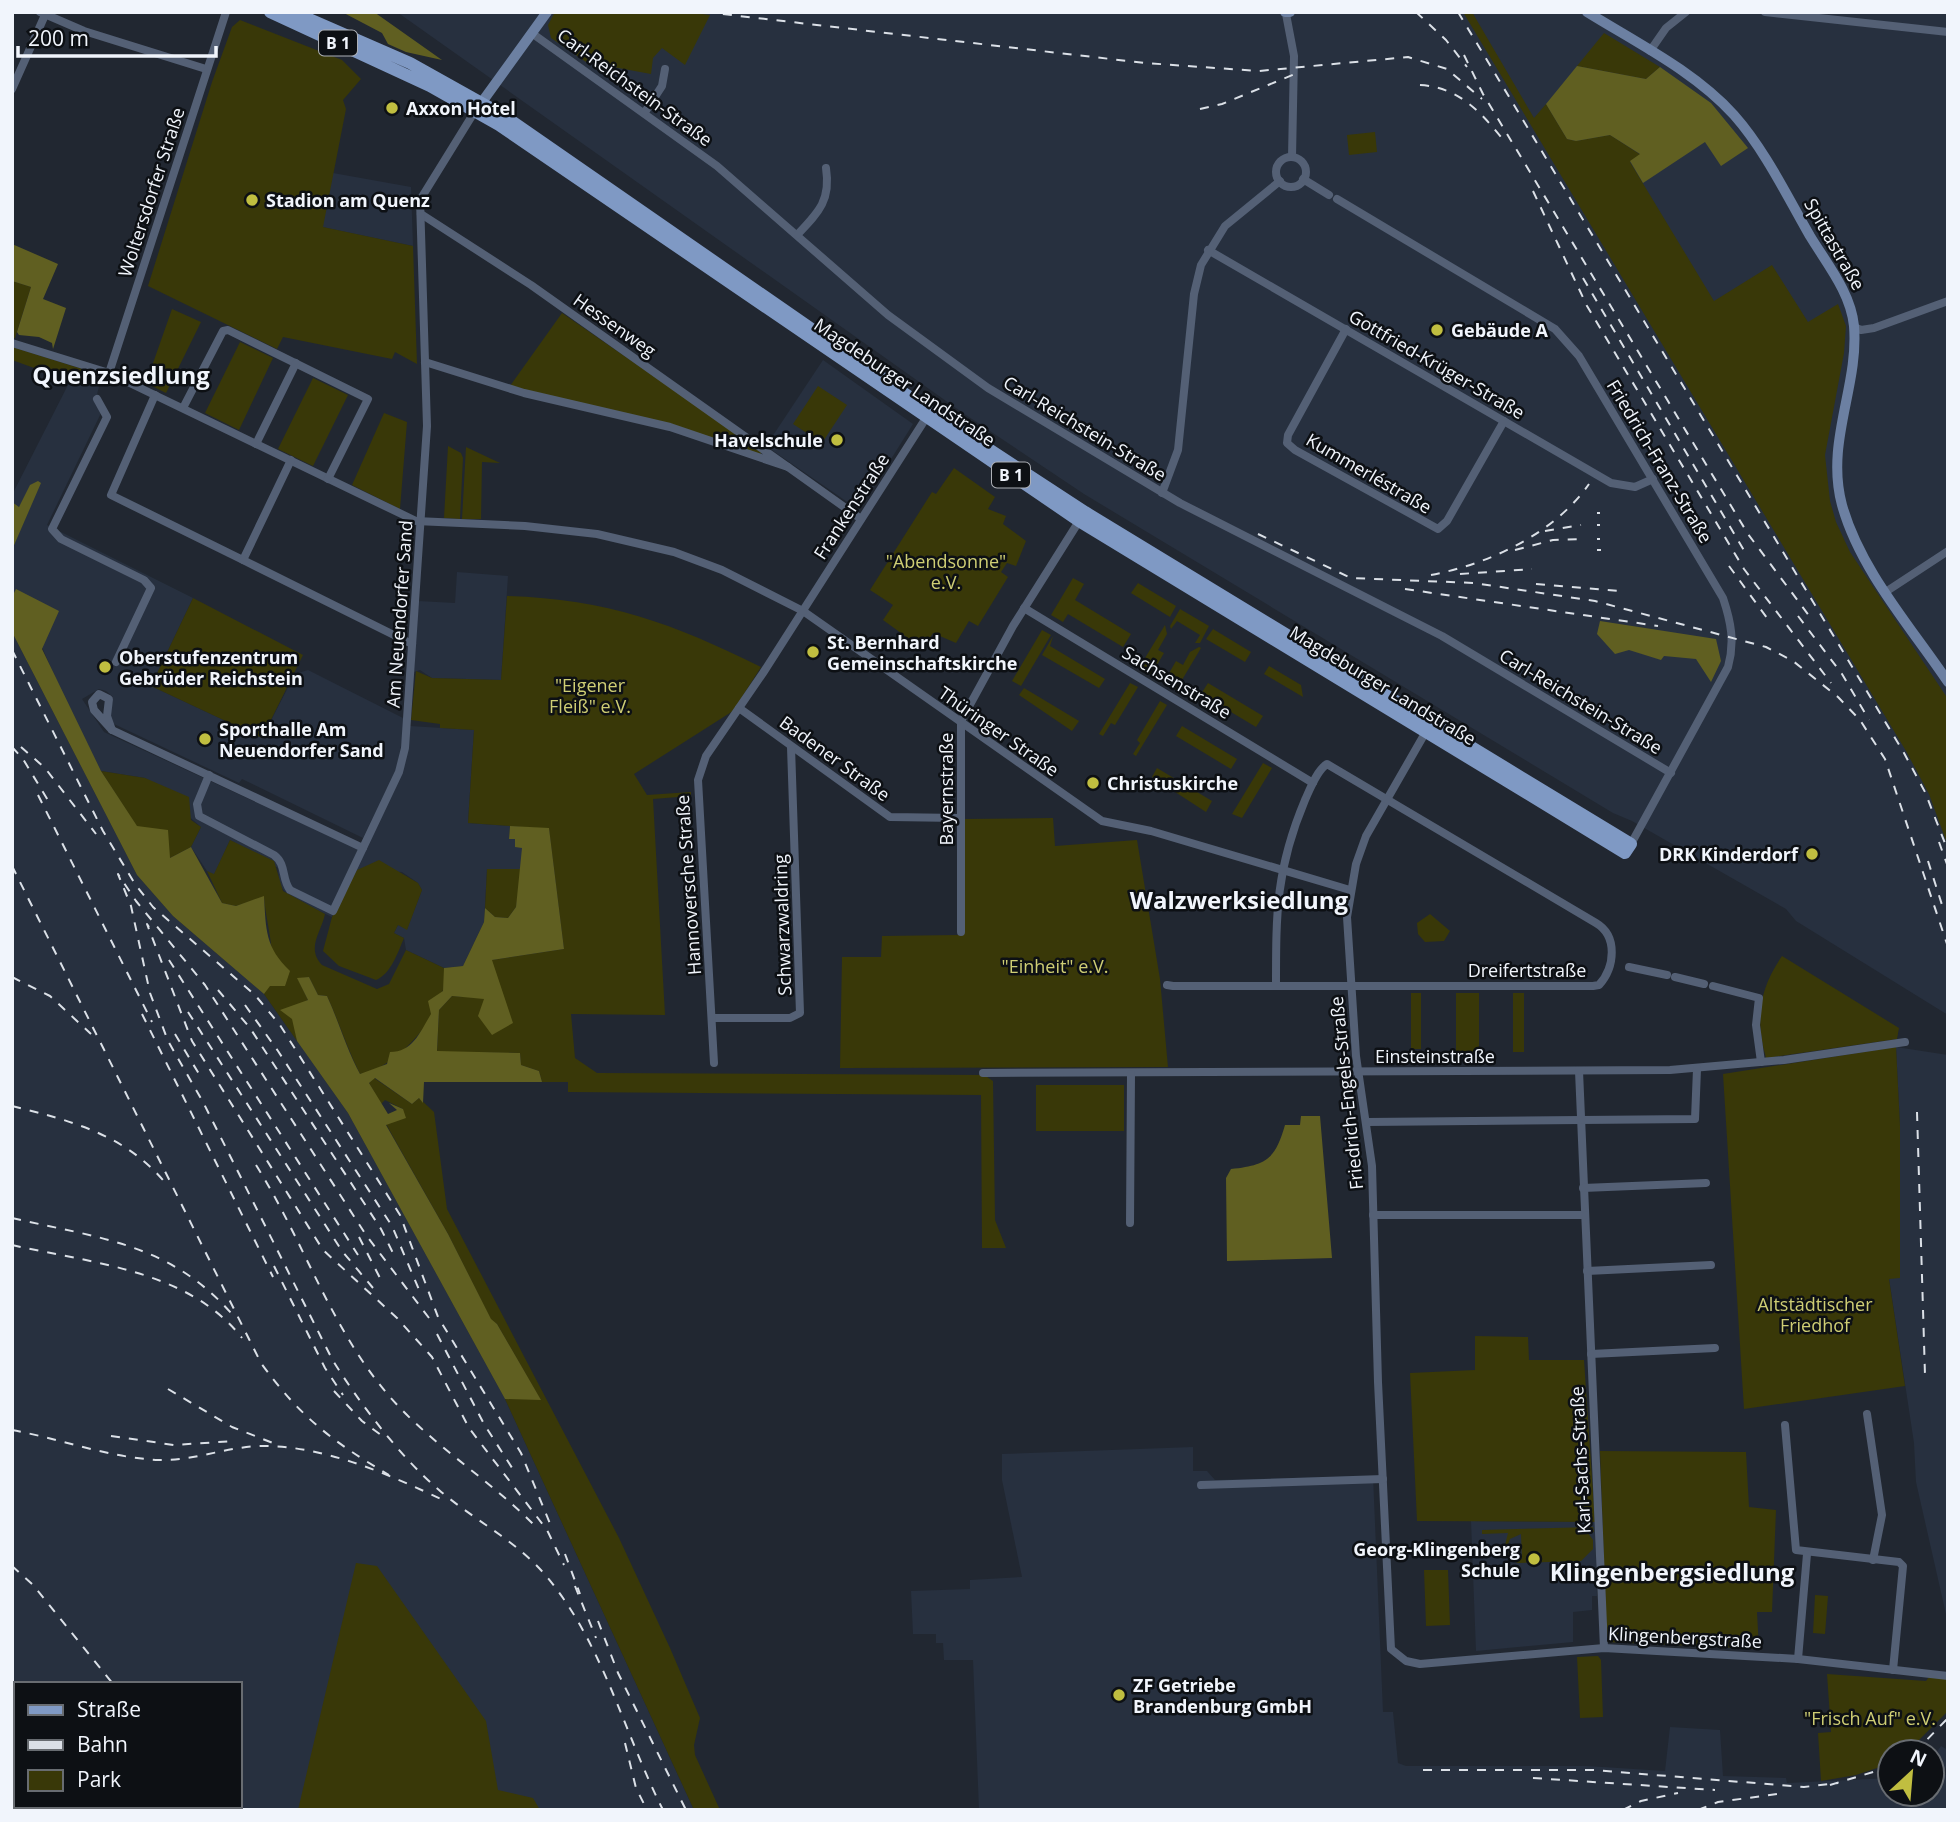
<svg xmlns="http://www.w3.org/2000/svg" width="1960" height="1822" font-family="'Open Sans',sans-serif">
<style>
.built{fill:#27303f}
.green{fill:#393808;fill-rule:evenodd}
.forest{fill:#605f21}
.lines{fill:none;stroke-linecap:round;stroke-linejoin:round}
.street{stroke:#546075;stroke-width:8}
.secondary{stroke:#6c80a2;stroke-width:10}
.primary{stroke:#7f99c4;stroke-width:12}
.rail{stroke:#dbe0e7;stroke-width:2;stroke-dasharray:9 9;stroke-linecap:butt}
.poi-dot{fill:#c0be40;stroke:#0d1014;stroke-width:2.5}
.labels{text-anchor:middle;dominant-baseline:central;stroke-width:5;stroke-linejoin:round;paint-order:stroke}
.shield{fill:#0d1014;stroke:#adb0b6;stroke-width:2}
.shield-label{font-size:16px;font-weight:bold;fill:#f1f5fc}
.street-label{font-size:18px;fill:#f1f5fc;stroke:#0d1014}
.poi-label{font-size:18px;font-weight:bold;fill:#f1f5fc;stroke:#0d1014;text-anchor:start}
.park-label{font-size:18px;fill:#cfce74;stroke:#0d1014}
.district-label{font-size:24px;font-weight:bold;fill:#f1f5fc;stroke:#0d1014}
</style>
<rect width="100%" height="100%" fill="#212731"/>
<g class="built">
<path d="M397 12H1948V1015L1796 921 1786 909 1632 821 1613 813 1084 494 963 413Z"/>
<path d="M333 173 411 187 413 246 322 227Z"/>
<path d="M823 360 913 424 859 510 766 446Z"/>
<path d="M92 372 101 378 95 403 102 411 47 525 193 598 151 686 262 738 295 674 308 670 403 718V736L396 771 363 838 242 779 239 783 114 724 110 717 113 697 106 691 99 689 82 699 104 732 364 852 402 772 410 726 474 730 468 823 510 826 509 839H515L522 848V869H487L484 922 463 966 444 968 406 950 404 938 394 933 398 925 407 929 422 890 418 883 402 872 357 870 332 917 289 897 279 884 278 868 230 840 214 875 207 871 191 847 201 827 145 778 101 771 67 705 17 589 12 597V550L40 483 18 508 12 502V495L70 381Z"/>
<path d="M457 572 508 576 501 680 432 678 420 670 414 672 418 601 455 603Z"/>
<path d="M12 632 137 875 173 916 264 994 348 1113 505 1399 694 1810H63L47 1806H240V1684H16V1800L12 1799Z"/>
<path d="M1896 1047 1948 1055V1623L1916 1482 1914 1443 1889 1278H1899L1900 1126Z"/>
<path d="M1193 1447V1471H1207L1215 1480 1373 1476 1383 1712H1393L1398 1763 1406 1766H1587L1665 1771 1670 1727 1720 1730 1723 1776 1786 1778 1787 1783 1890 1778V1794H1932V1759L1941 1746 1948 1750V1764L1942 1774 1948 1775V1810H979L973 1660H944L943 1643H936V1634H913L911 1591 970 1589V1580L1022 1577 1002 1480V1454Z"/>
<path d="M1471 1521 1595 1522 1597 1596H1592V1610L1573 1612V1642L1476 1651Z"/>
</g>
<g class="green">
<path d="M555 12H687L710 15 685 65 662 48 653 58 651 74 586 62 551 38 548 25Z"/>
<path d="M1463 12H1472L1534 118 1546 104 1567 139 1576 141 1610 135 1641 155 1630 162 1714 301 1772 265 1808 322 1838 304 1846 326 1844 353 1825 455 1830 501 1836 522 1850 552 1948 699V846L1929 794 1906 751Z"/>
<path d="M240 20 342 60 361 79 343 100 346 109 323 227 413 246 417 364 395 352 392 359 283 337 277 349 148 286 212 82 232 27Z"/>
<path d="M1604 33 1660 67 1646 79 1577 66Z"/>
<path d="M1375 132 1377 152 1349 155 1347 135Z"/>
<path d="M12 281 31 287 15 338H12Z"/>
<path d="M172 309 201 322 166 393 146 383Z"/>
<path d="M562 313 762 451 760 456 679 428 510 386Z"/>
<path d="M240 342 273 358 239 430 205 413Z"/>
<path d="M12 347 92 372 70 381 12 360Z"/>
<path d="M313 378 348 395 313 466 278 449Z"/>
<path d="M818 386 847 405 822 443 793 424Z"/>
<path d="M384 413 407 422 400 509 352 485Z"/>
<path d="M448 446 461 453 463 458 460 519 444 518Z"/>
<path d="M466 447 500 463 482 462 481 519H462Z"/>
<path d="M954 468 995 497 988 509 1006 516 1003 524 1026 541 1016 566 1007 563 1001 572 1008 577 978 626 969 621 956 643 933 633 923 649 883 620 893 605 870 590 932 492 936 494Z"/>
<path d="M1073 578 1084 584 1075 600 1131 634 1123 647 1068 614 1063 622 1051 615Z"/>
<path d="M1138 583 1176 606 1170 617 1131 593Z"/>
<path d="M507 596C607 599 672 623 761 667L733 711 634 774 647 795 691 792V796L653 799 665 1015 571 1014 575 1058 597 1073 984 1075 993 1081 995 1220 1006 1248H982L981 1095 568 1092V1082H542L539 1071 521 1065 520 1053 437 1052 439 1010 452 996 484 998 492 1035V960L564 949 549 829 468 823 474 730 440 728V724L411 720 416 671 432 678 501 680Z"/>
<path d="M193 598 303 655 262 738 151 686Z"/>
<path d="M1180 609 1209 626 1200 643H1195L1200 635 1177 621 1171 629 1170 626Z"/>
<path d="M1165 625 1167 634 1158 650 1164 653 1151 675 1139 668Z"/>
<path d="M1213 629 1251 652 1245 662 1206 639Z"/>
<path d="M1042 630 1051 635 1021 686 1012 681Z"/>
<path d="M1053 636 1050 646 1105 679 1099 688 1042 655Z"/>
<path d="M1199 647 1201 648 1176 690 1164 682 1176 661 1183 665 1190 652Z"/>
<path d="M1269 666 1301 685 1303 697 1264 674Z"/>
<path d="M1130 683 1138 687 1115 725 1111 723 1103 736 1099 734Z"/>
<path d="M1208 683 1263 716 1256 727 1201 694Z"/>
<path d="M1024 688 1079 721 1072 731 1019 695Z"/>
<path d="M1160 701 1167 705 1136 756 1133 754 1140 743 1137 740Z"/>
<path d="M1182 726 1237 759 1231 769 1176 736Z"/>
<path d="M1263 763 1272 768 1242 818 1232 814Z"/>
<path d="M1157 768 1212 801 1206 812 1152 777Z"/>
<path d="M101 771 145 778 189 797 191 820 201 827 191 847 170 858 137 827Z"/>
<path d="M1053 818 1055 846 1137 840 1160 979 1168 1067 840 1068 842 957H881L882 936 958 935 965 819Z"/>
<path d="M230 840 274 861 283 891 325 914C321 933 306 948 322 965L377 989 389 984 406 950 444 968C444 975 445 983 443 990 435 1023 394 1069 360 1074 347 1048 339 1022 327 996L318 995 309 977 298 979 308 1000 292 1008 297 1041 264 994C282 969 266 927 264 897L236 906 222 903 207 871 214 874Z"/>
<path d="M379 860 418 883 422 890 407 930 398 925 394 933 404 938C398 952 391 974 376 980L339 966 323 951 332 917 357 870Z"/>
<path d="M487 869H522L516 907 508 918 495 917 485 908Z"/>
<path d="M1430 914 1450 931 1444 941 1425 942 1418 934 1417 923Z"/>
<path d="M1782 956 1899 1028 1897 1039 1766 1058C1755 1019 1759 989 1782 956Z"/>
<rect x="1411" y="993" width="10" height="56"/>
<rect x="1456" y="993" width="23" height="59"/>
<rect x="1513" y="993" width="11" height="59"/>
<path d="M1896 1047 1900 1126V1278L1889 1279 1905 1386 1744 1409 1723 1074Z"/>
<path d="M374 1078 412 1104 419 1098 434 1112 447 1209 619 1538 670 1648 700 1718 694 1745 695 1755 720 1810H694L505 1399H540L497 1324 491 1320 448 1234 386 1124 403 1109 385 1100 381 1104 369 1083Z"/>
<rect x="1036" y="1085" width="88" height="46"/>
<path d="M1475 1336 1528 1337 1529 1360H1584L1595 1522 1417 1521 1410 1373 1475 1370Z"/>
<path d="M1600 1451 1746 1452 1749 1507 1776 1510 1772 1612H1757L1759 1649 1607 1642Z"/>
<path d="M1593 1527 1594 1532 1588 1533 1593 1540V1549L1581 1561 1518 1563 1510 1560 1504 1549 1508 1533 1482 1534V1530ZM1521 1534 1522 1559 1509 1555 1507 1547 1510 1539Z"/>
<path d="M356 1563 377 1566 486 1721 498 1790 533 1798 540 1810H298Z"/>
<path d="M1424 1570H1448L1450 1625 1426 1626Z"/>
<path d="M1815 1595 1828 1596 1825 1634 1813 1633Z"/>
<path d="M1598 1656 1601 1660 1603 1717 1580 1718 1577 1657Z"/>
<path d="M1827 1674 1926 1681 1929 1677 1948 1679V1711L1909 1750 1890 1752V1763L1886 1765 1856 1775 1821 1781 1818 1733 1831 1732Z"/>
<path d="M12 1703 16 1704V1806H187L190 1810H12Z"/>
</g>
<g class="forest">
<path d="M342 12H374L442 60 406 52 388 44 382 33Z"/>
<path d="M1577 66 1646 79 1660 67 1711 103 1748 148 1721 166 1705 142 1643 183 1630 161 1640 154 1610 135 1576 141 1567 139 1546 104Z"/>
<path d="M12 244 58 264 43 299 66 308 53 349 52 343 39 337 19 335 17 332 31 287 12 281Z"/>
<path d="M38 481 41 483 12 550V502L19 507 30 485Z"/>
<path d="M16 589 59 611 42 649 101 771 137 826 168 830 170 858 191 847 222 903 236 906 264 896C266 930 265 947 290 971L285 986H270L264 994 173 916 137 875 12 632V597Z"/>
<path d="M1600 621 1716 639 1721 661 1711 682 1696 659 1664 656 1661 660 1629 650 1615 654 1597 634Z"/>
<path d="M510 826 549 828 564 949 492 960 513 1023 492 1035 478 1016 484 999 452 996 439 1010 437 1051 520 1053 521 1065 539 1071 542 1082H424L423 1103 419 1098 412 1104 375 1078 369 1083 388 1114 397 1110 389 1103 403 1109 406 1118 386 1125 448 1234 491 1319 497 1324 541 1400 505 1399 348 1113 297 1041 292 1019 280 1010 308 1000 297 978 309 977 318 995 327 996C339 1022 346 1048 360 1074L387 1064 390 1052C413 1052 420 1032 431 1014L428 1001 443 991 444 968 463 966 484 922 485 908 495 917 508 918 516 907 522 848 515 847V839H509Z"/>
<path d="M1301 1116H1320L1332 1258 1227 1261 1226 1178 1231 1169C1266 1165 1275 1160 1285 1125H1300Z"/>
</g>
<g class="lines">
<g class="street">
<path d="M40 12 84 31 206 69"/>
<path d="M1765 12 1948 32"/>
<path d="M1286 14 1294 56 1292 157"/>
<path d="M533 34 717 166 888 315 988 388 1180 503 1442 636 1671 773"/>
<path d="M1650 51 1666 28 1686 12"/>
<path d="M12 89 45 15"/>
<path d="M645 112 662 86 665 69"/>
<circle cx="1291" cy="172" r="15"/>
<path d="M1303 179 1329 195"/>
<path d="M1337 199 1555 329 1579 356 1723 598C1731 622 1735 642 1728 667L1631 844"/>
<path d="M421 214 531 285 788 467 670 427 524 393 425 362"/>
<path d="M798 234C819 212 831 200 826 168"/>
<path d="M1208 250 1611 483 1635 487 1653 479"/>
<path d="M1854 327 1861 330 1874 328 1948 301"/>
<path d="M1346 329 1288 435 1287 443 1295 450 1438 529 1447 521 1504 421"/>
<path d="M12 343 109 373 416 521 525 526 597 534 674 552 722 570 803 611 1102 821 1151 831 1350 890"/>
<path d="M109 373 226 12"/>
<path d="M155 395 111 495 243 560 291 460"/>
<path d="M97 399 107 417 52 529 61 539 144 580 151 588 116 662"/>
<path d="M183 408 223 331 228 330 368 399 328 479"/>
<path d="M256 444 296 363"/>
<path d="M788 467 861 519"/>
<path d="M1162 493 1178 450 1194 294 1201 265 1225 226 1280 181"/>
<path d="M243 560 412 644"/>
<path d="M1887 591 1948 551"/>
<path d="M1024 608 1313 783"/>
<path d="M99 694 109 699 107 716 112 730 94 710 92 702Z"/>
<path d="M739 708 890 817 959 818"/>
<path d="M1428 728 1366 836 1356 864 1347 917 1356 1056 1372 1166 1378 1382 1391 1649 1406 1661 1420 1664 1604 1648 1798 1659 1948 1676"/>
<path d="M112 730 363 848"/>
<path d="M209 775 197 804 199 816 274 855C287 865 281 878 290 890L333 911 399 772 405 748 427 426 420 200 475 111"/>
<path d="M961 932V721L1013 626 1081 518"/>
<path d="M1629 967 1667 975"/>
<path d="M1675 977 1704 984"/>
<path d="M1167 985 1173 986H1593L1599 985C1615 967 1618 936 1596 923L1327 764C1317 770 1310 789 1305 800 1276 869 1276 912 1276 986"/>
<path d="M1713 986 1759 998 1756 1025 1761 1062"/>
<path d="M712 1018H790L800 1013 791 747"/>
<path d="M714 1063 698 780 706 756 763 673 926 418"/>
<path d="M1579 1071 1604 1648"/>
<path d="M983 1073 1670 1070 1784 1060 1905 1042"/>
<path d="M1367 1122 1695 1119 1697 1069"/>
<path d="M1583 1188 1706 1183"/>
<path d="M1373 1215H1585"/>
<path d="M1130 1223 1131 1074"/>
<path d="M1587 1271 1711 1265"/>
<path d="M1591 1354 1715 1348"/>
<path d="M1867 1414 1882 1515 1873 1560"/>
<path d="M1785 1425 1796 1550 1899 1562 1903 1566 1893 1670"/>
<path d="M1201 1485 1383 1479"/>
<path d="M1798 1659 1807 1554"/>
</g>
<g class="secondary">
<path d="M1285 12H1290"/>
<path d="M1587 12C1637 43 1694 71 1734 115 1765 150 1787 196 1810 236 1827 264 1851 293 1854 326 1859 387 1825 442 1842 505 1860 570 1911 627 1948 682"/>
<path d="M482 102 547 12"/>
</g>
<path class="primary" d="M270 12 430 86 499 125 1079 521 1625 853 1631 844 1085 512 914 400 503 115 410 63 293 12"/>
<g class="rail">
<path d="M705 12 1145 63 1259 71 1408 57 1447 69 1482 99"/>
<path d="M1416 12 1446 40 1467 67"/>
<path d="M1458 12 1904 753 1925 792 1948 851"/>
<path d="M1464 55 1483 94 1748 534 1813 621"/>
<path d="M1420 85C1457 87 1479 110 1501 137"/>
<path d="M1200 109 1222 104 1295 74"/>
<path d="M1533 191 1587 306 1744 569 1831 683"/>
<path d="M1583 278 1745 552"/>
<path d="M1597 513H1600"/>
<path d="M1597 525H1600"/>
<path d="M1545 531 1581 525"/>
<path d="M1258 534 1351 578 1474 583 1595 601 1766 647 1793 661 1838 697 1860 720 1885 759 1948 947"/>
<path d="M1597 539H1600"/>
<path d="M1515 550 1553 540 1582 539"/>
<path d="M1597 550H1601"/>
<path d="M1729 566 1770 622"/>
<path d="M1460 574 1532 569"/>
<path d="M1431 575C1489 564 1554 534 1589 484"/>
<path d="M1536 584 1620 591"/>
<path d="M1405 589 1658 626"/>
<path d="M1798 616 1842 674 1869 720"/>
<path d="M12 650 103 831 135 884 153 907 255 995 280 1025 400 1215 438 1317 521 1453 551 1526"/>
<path d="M12 747 23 759 49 802"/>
<path d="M21 747 45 768 96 834"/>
<path d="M38 795 152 1022"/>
<path d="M1939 842 1948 867"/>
<path d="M1928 861 1943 908"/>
<path d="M12 866 261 1363C300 1417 333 1442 389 1475"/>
<path d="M149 927 147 924 192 1041 323 1250 397 1318 432 1357 469 1428 547 1530 564 1565"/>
<path d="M169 960 358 1255"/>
<path d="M12 977 50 996 91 1034"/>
<path d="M218 990 250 1028 381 1229 394 1255"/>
<path d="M245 1005 278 1051 392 1226 420 1292"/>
<path d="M188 1012 342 1251 373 1288"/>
<path d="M142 1014 273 1277"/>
<path d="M175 1034 202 1079"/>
<path d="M12 1106C72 1121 127 1135 167 1185"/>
<path d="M1917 1112 1925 1375"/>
<path d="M256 1165C304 1241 330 1328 390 1397 433 1446 489 1479 534 1525"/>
<path d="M12 1218C98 1238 169 1243 231 1313"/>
<path d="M359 1237 382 1282"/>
<path d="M12 1245C91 1263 189 1270 242 1338"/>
<path d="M274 1266 325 1368 343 1395"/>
<path d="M429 1318 366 1235 205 985 136 901 118 874 131 906 150 993 168 1041 203 1102 332 1359C357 1400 402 1459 439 1490 475 1521 516 1540 547 1577 603 1644 624 1733 663 1810"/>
<path d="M437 1334 484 1424 516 1474"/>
<path d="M168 1389 232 1427 273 1443"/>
<path d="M334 1391 362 1421 385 1438"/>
<path d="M12 1430C61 1439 110 1458 159 1460 193 1461 226 1447 260 1446 323 1445 388 1474 443 1500"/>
<path d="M111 1436 174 1445 234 1441"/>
<path d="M565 1554 580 1594"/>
<path d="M12 1566 33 1585 113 1684"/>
<path d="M575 1586 596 1638"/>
<path d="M598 1621 618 1673 686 1810"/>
<path d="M625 1743 636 1788 647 1810"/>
<path d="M1915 1752 1948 1718"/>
<path d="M1423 1770H1593L1804 1787 1838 1783"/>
<path d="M1533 1778 1715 1790"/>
<path d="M1830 1785 1890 1767"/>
<path d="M213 1806 216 1810"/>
<path d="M1623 1810 1641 1801 1678 1793"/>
<path d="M1698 1810 1718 1802 1785 1793"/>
</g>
</g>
<g class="poi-dot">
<circle cx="392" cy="108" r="7"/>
<circle cx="252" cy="200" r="7"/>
<circle cx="1437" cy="330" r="7"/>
<circle cx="837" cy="440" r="7"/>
<circle cx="813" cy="652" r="7"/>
<circle cx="105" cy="667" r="7"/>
<circle cx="205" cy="739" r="7"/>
<circle cx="1093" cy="783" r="7"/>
<circle cx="1812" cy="854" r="7"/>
<circle cx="1534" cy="1559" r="7"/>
<circle cx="1119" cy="1695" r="7"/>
</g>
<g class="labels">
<g class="shield">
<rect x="319" y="30.5" width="38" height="25" rx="5"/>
<rect x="992" y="462.5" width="38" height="25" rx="5"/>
</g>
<g class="shield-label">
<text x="338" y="43">B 1</text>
<text x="1011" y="475">B 1</text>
</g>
<g class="street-label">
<text transform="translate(635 87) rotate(36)">Carl-Reichstein-Straße</text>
<text transform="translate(151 192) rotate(-72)">Woltersdorfer Straße</text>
<text transform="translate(1835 244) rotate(60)">Spittastraße</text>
<text transform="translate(615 325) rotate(35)">Hessenweg</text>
<text transform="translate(1437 364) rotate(30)">Gottfried-Krüger-Straße</text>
<text transform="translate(905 382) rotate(34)">Magdeburger Landstraße</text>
<text transform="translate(1085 428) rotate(31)">Carl-Reichstein-Straße</text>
<text transform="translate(1660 461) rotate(59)">Friedrich-Franz-Straße</text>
<text transform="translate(1369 473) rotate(30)">Kummerléstraße</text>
<text transform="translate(851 506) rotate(-57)">Frankenstraße</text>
<text transform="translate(399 614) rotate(-86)">Am Neuendorfer Sand</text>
<text transform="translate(1177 682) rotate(31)">Sachsenstraße</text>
<text transform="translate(1383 685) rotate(31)">Magdeburger Landstraße</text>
<text transform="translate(1581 701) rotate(31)">Carl-Reichstein-Straße</text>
<text transform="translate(999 731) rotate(35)">Thüringer Straße</text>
<text transform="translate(835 758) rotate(36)">Badener Straße</text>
<text transform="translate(946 789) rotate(-90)">Bayernstraße</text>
<text transform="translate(688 885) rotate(-94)">Hannoversche Straße</text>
<text transform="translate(782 925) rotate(-92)">Schwarzwaldring</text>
<text x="1527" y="970">Dreifertstraße</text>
<text x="1435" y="1056">Einsteinstraße</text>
<text transform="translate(1346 1093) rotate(-96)">Friedrich-Engels-Straße</text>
<text transform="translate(1580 1460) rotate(-93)">Karl-Sachs-Straße</text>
<text transform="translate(1685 1637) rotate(3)">Klingenbergstraße</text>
</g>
<g class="poi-label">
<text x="406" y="108">Axxon Hotel</text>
<text x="266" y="200">Stadion am Quenz</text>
<text x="1451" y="330">Gebäude A</text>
<text x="823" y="440" text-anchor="end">Havelschule</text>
<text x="827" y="642">St. Bernhard<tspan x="827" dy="21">Gemeinschaftskirche</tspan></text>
<text x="119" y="657">Oberstufenzentrum<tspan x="119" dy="21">Gebrüder Reichstein</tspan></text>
<text x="219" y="729">Sporthalle Am<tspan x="219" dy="21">Neuendorfer Sand</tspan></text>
<text x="1107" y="783">Christuskirche</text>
<text x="1798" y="854" text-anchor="end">DRK Kinderdorf</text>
<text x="1520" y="1549" text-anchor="end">Georg-Klingenberg<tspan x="1520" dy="21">Schule</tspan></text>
<text x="1133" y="1685">ZF Getriebe<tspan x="1133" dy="21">Brandenburg GmbH</tspan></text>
</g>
<g class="park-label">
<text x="946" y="561">"Abendsonne"<tspan x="946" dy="21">e.V.</tspan></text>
<text x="590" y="685">"Eigener<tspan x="590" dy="21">Fleiß" e.V.</tspan></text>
<text x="1055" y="966">"Einheit" e.V.</text>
<text x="1815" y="1304">Altstädtischer<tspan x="1815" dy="21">Friedhof</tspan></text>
<text x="1870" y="1718">"Frisch Auf" e.V.</text>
</g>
<g class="district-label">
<text x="121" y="374">Quenzsiedlung</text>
<text x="1239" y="899">Walzwerksiedlung</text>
<text x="1672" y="1571">Klingenbergsiedlung</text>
</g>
</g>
<rect width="1960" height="1822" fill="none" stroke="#f1f5fc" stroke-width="28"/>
<rect x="14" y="1682" width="228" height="126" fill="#0d1014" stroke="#686c71" stroke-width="2"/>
<rect x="28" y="1705" width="35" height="10" fill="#7f99c4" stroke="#686c71" stroke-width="2"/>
<text x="77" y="1717" font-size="21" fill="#f1f5fc">Straße</text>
<rect x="28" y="1740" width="35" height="10" fill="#dbe0e7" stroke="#686c71" stroke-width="2"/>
<text x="77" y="1752" font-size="21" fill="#f1f5fc">Bahn</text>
<rect x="28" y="1770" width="35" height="21" fill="#393808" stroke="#686c71" stroke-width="2"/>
<text x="77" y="1787" font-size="21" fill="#f1f5fc">Park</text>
<g transform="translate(1911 1773) rotate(26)"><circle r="33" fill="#0d1014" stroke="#686c71" stroke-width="2"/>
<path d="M0-5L12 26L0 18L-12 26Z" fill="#c0be40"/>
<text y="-10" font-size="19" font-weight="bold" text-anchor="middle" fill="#f1f5fc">N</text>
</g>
<path d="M18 46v10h198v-10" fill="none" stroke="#f1f5fc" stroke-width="3.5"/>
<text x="28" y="46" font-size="21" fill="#f1f5fc" stroke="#0d1014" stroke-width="5" paint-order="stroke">200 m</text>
</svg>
